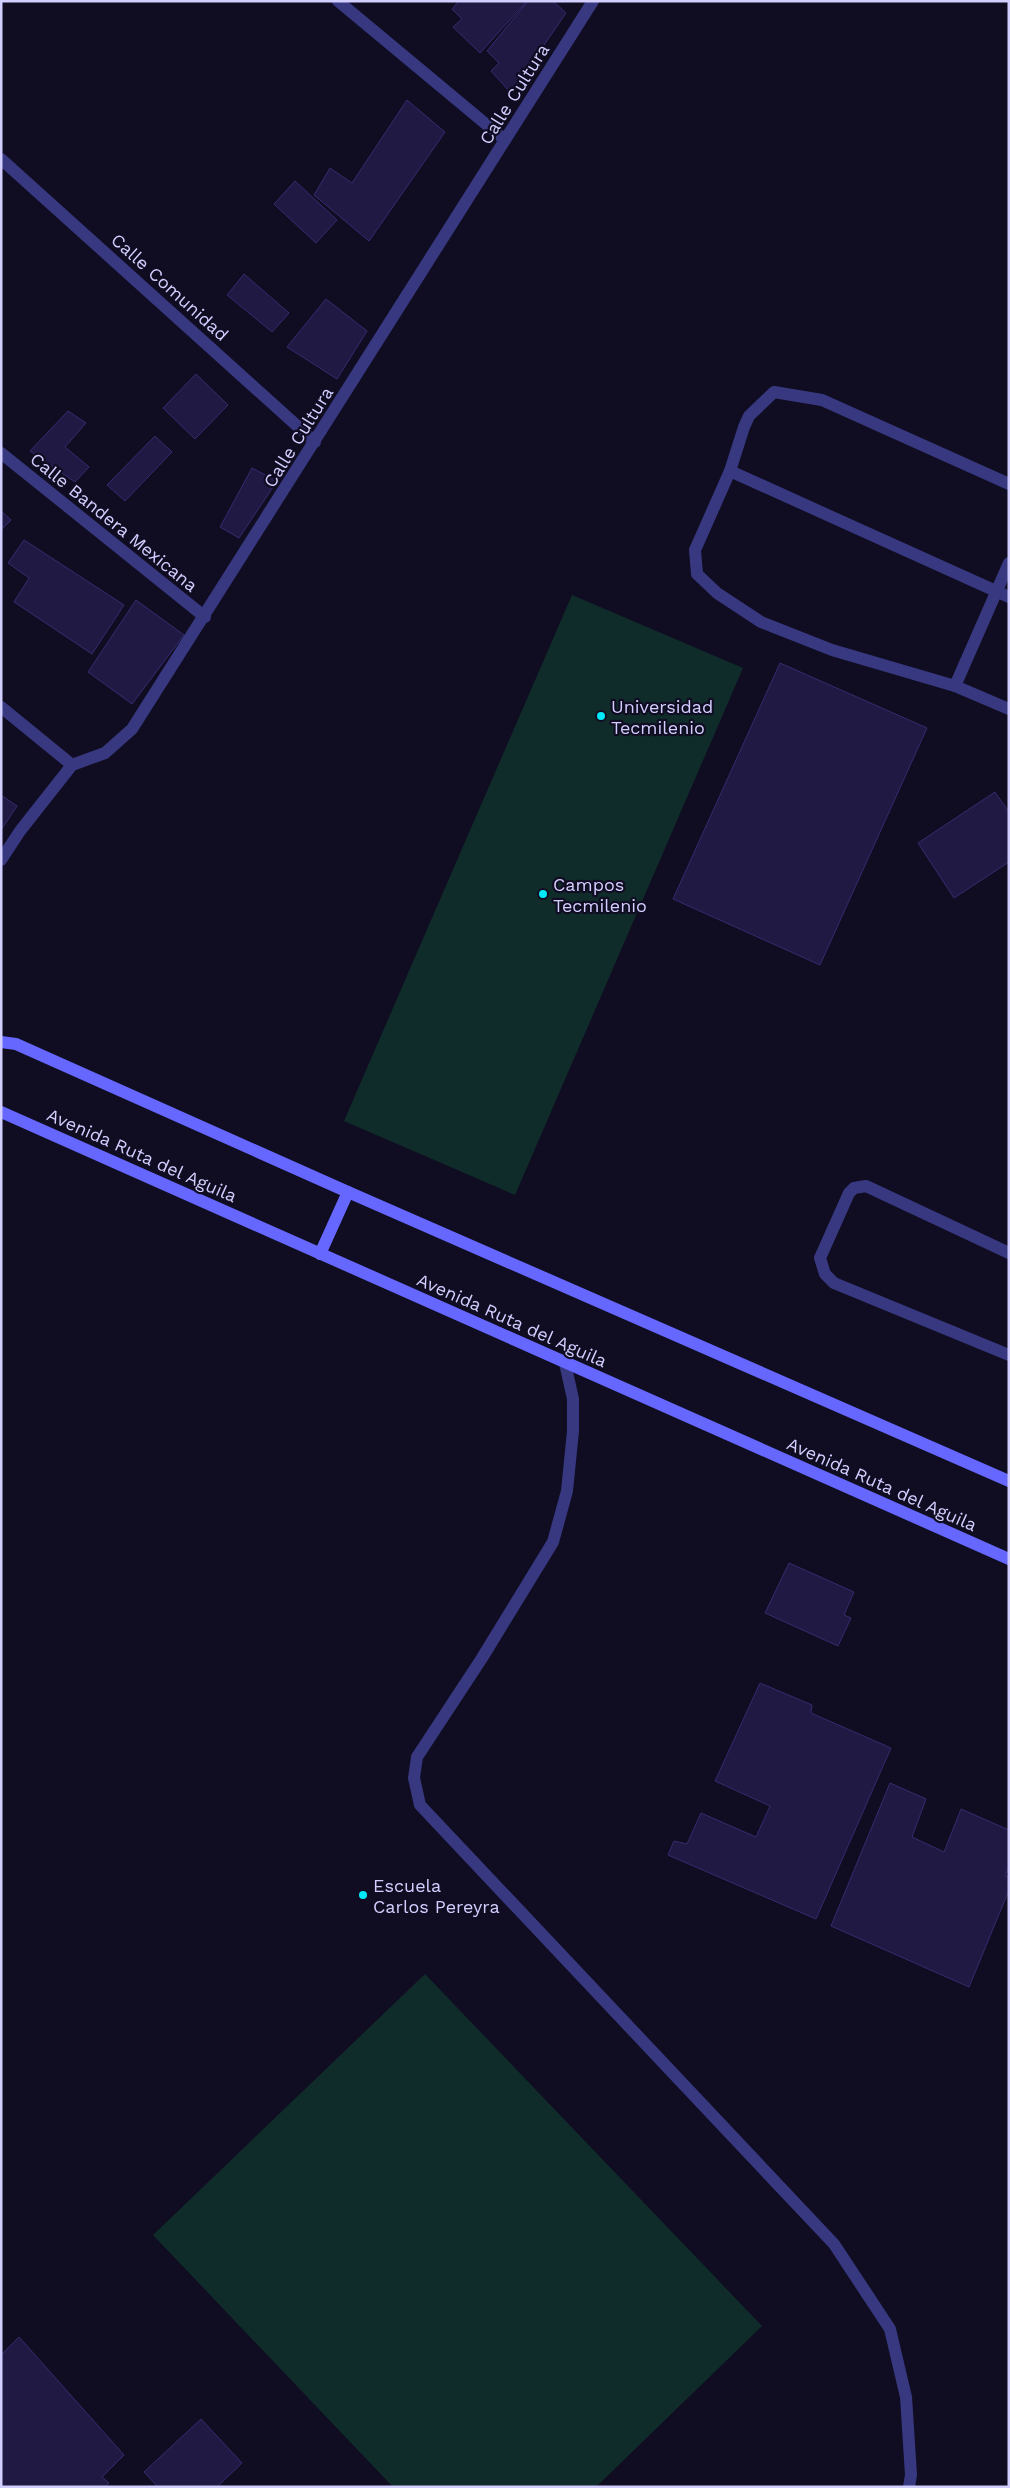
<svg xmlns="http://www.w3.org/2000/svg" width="1010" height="2488" font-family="'Work Sans',sans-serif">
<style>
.green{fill:#102c2a}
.building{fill:#201943;stroke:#362b6f}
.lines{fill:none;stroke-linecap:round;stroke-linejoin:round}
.lane{stroke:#383881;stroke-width:12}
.street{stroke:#383881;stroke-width:12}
.secondary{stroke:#6567ff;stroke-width:12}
.poi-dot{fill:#00e9f9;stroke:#100d22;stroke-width:2}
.labels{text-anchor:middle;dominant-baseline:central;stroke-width:4.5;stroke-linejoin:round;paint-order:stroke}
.street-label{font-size:18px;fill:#d2ceff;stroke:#100d22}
.poi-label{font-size:18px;fill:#d2ceff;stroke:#100d22;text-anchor:start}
</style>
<rect width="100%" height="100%" fill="#100d22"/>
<g class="green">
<path d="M572 595 743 668 515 1195 344 1121Z"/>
<path d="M425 1974 762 2326 596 2487H393L153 2235Z"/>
</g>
<g class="building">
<path d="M459 1H527L480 53 453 27 462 19 452 9Z"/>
<path d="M528 1H553L566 13 511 93 491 71 499 63 487 51Z"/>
<path d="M407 100 445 132 369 241 314 195 330 168 352 183Z"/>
<path d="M295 181 337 220 316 243 274 204Z"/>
<path d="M244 274 289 313 272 332 227 295Z"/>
<path d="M326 299 367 331 337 379 287 347Z"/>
<path d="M196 374 228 405 195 439 163 408Z"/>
<path d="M68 411 86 423 65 447 89 467 75 482 30 451Z"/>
<path d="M155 436 172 452 125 501 107 485Z"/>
<path d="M252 468 277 481 239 538 220 527Z"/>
<path d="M1 511 11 520 1 530Z"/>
<path d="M24 540 124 605 92 654 14 602 29 578 8 563Z"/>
<path d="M136 600 184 635 132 704 88 672Z"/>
<path d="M780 663 927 728 820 965 673 899Z"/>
<path d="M995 792 1009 812V862L954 898 918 843Z"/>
<path d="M1 795 17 806 1 830Z"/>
<path d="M789 1563 854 1592 844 1615 851 1618 838 1646 765 1613Z"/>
<path d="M760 1683 812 1705 811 1713 891 1748 816 1919 668 1855 674 1841 687 1844 701 1813 756 1837 770 1806 715 1781Z"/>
<path d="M890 1783 926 1799 912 1837 944 1852 961 1809 1009 1830V1866L1005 1876 1009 1877V1890L969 1987 831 1926Z"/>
<path d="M19 2337 124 2455 102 2477 109 2483 105 2487H1V2355Z"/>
<path d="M201 2419 242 2463 217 2487H158L144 2472Z"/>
</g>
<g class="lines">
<g class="lane">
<path d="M730 471 1009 597"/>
<path d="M1009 484 822 400 774 392 749 416 744 427 730 471 695 550 697 574 717 593 761 622 832 650 955 686 1009 709"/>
<path d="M955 686 1009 563"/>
<path d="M1009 1253 866 1186 854 1188 849 1193 820 1258 825 1274 834 1283 1009 1355"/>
<path d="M565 1363 573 1399V1431L567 1491 553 1542 482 1658 417 1757 414 1778 420 1805 834 2244 890 2329 906 2397 911 2475 909 2487"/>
</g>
<g class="street">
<path d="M338 1 505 140"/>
<path d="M1 159 315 442"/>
<path d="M1 453 205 617"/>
<path d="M1 707 72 765"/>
<path d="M1 860 20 831 72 765 105 753 132 729 593 1"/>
</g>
<g class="secondary">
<path d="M1 1042 16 1044 348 1192 1009 1481"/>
<path d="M1 1112 1009 1559"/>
<path d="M320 1254 348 1192"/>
</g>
</g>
<g class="poi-dot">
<circle cx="601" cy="716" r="5"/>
<circle cx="543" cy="894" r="5"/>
<circle cx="363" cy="1895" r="5"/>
</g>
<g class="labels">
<g class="street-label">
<text transform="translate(514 94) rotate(-58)">Calle Cultura</text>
<text transform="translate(170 287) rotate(42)">Calle Comunidad</text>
<text transform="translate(298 437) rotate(-58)">Calle Cultura</text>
<text transform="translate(114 522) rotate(39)">Calle Bandera Mexicana</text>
<text transform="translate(142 1155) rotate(24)">Avenida Ruta del Aguila</text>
<text transform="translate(512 1320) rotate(24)">Avenida Ruta del Aguila</text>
<text transform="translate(882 1484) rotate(24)">Avenida Ruta del Aguila</text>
</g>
<g class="poi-label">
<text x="611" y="706">Universidad<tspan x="611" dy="21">Tecmilenio</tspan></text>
<text x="553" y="884">Campos<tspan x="553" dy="21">Tecmilenio</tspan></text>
<text x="373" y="1885">Escuela<tspan x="373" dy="21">Carlos Pereyra</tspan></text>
</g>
</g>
<rect width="1010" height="2488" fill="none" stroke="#d2ceff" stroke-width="5"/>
</svg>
